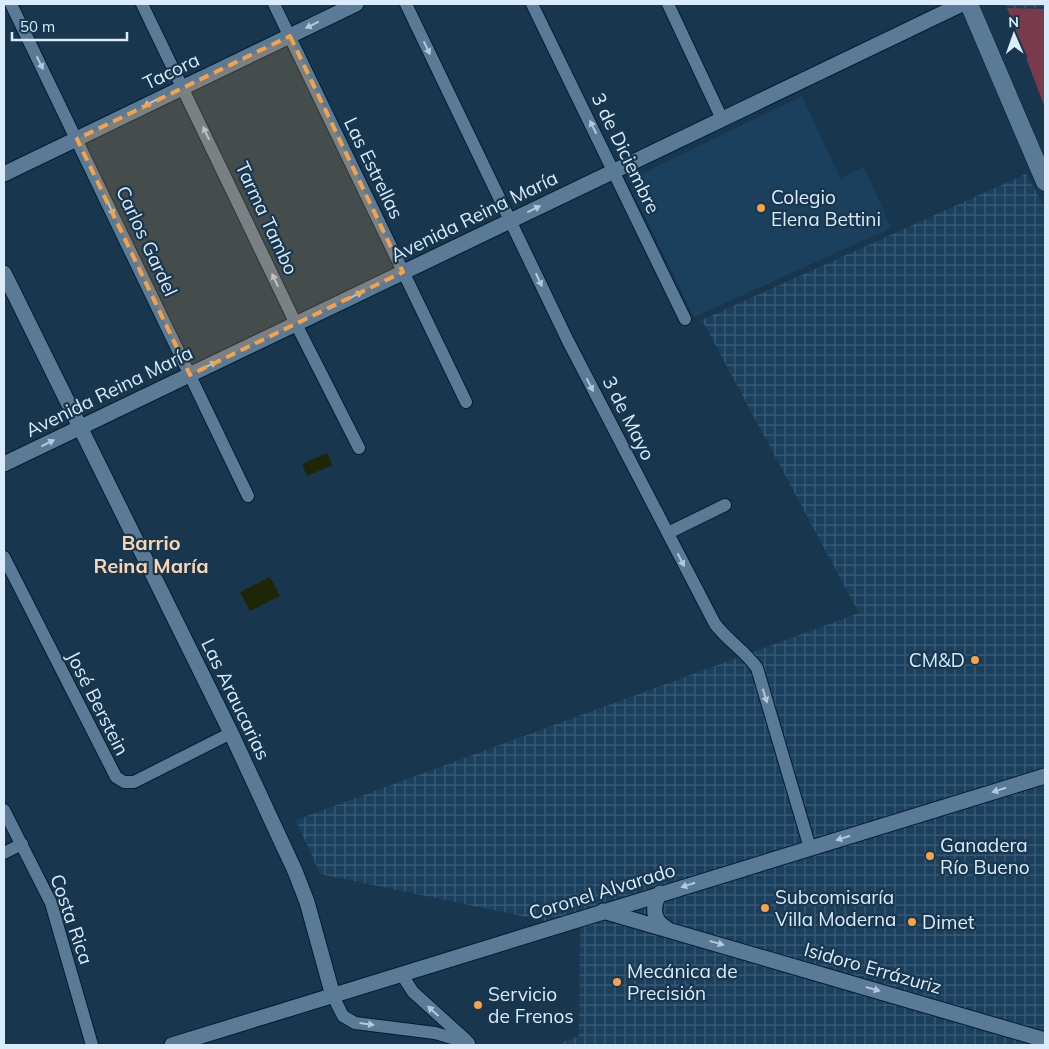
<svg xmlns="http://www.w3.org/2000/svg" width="1049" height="1049" font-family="Mulish,sans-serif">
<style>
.built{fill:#1b405d}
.industrial{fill:url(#industrial-grid)}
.pitch{fill:#793b4c}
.water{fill:#1d2706}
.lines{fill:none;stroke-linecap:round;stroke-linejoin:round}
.minor-casing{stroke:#001d33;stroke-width:14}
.tertiary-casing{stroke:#001d33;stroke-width:17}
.secondary-casing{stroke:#001d33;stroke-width:19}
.minor{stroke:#5a7a95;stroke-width:12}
.tertiary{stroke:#5a7a95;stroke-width:15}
.secondary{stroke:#5a7a95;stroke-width:18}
.oneway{fill:#b4cadc}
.marked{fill:#f7a148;fill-opacity:0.2;stroke:#f7a148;stroke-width:4;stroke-dasharray:10 6;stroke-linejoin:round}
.poi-dot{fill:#f7a148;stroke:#18374e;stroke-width:2}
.labels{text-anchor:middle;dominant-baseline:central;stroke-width:4.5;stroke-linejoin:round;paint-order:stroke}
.street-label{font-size:19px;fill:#daecfb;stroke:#18374e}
.poi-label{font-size:19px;fill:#daecfb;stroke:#18374e;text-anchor:start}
.neighbourhood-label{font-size:20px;font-weight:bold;fill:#fad5b4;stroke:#18374e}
</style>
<defs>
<pattern id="industrial-grid" width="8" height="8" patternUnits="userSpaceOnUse" patternTransform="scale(1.25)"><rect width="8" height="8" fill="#1b405d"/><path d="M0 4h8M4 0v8" fill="none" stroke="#3c5c75"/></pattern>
</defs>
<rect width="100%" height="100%" fill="#18374e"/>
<path class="built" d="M802 96 840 178 864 167 891 228 694 317 631 188 635 177Z"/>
<g class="industrial">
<path d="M1006 4H1045V9L1007 8Z"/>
<path d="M1026 174 1045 207V1045H555L579 1036 580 928 320 874 296 820 859 613 702 320Z"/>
</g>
<path class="pitch" d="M1007 8 1045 9V108Z"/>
<g class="water">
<path d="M327 453 332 465 307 476 302 464Z"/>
<path d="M270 577 280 596 250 611 240 592Z"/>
</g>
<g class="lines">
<defs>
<g id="minor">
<path d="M11 4 248 496"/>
<path d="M142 4 296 324 359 448"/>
<path d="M274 4 466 402"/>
<path d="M406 4 568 341 715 624C728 641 745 651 757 668L810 848"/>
<path d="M532 4 685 319"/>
<path d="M668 4 722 119"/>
<path d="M668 533 725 505"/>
<path d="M4 557 116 777 124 782H134L231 733"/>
<path d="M4 810 51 903 92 1045"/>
<path d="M4 853 22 844"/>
<path d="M402 975 413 992 466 1040"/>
<path d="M333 996 343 1016 355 1023 435 1033 469 1043"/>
</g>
<g id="tertiary">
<path d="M4 174 356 4"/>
<path d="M4 273 231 733 295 871 307 902 333 996"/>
<path d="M4 464 962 4"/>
<path d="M660 893C652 906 652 920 666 928"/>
<path d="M603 911 1045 1040"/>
<path d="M172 1045 1045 776"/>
</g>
<path id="secondary" d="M969 4 1045 182"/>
</defs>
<use href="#minor" class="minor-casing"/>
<use href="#tertiary" class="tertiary-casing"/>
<use href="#secondary" class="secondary-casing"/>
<use href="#minor" class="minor"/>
<use href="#tertiary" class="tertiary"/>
<use href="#secondary" class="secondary"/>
</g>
<defs><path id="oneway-solid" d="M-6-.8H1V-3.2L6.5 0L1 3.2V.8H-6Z" transform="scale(1.25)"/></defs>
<g class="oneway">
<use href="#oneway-solid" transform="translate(312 25) rotate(154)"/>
<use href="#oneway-solid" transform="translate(427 48) rotate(64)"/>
<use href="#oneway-solid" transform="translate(40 63) rotate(64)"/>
<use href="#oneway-solid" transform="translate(150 103) rotate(154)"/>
<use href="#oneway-solid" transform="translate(593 127) rotate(-116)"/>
<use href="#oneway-solid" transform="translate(206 133) rotate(-115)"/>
<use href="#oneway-solid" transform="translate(111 209) rotate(65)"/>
<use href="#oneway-solid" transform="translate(534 209) rotate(-26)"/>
<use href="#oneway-solid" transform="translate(275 280) rotate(-115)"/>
<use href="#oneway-solid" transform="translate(539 280) rotate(65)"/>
<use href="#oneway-solid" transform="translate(356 295) rotate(-26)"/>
<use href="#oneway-solid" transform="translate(210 365) rotate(-26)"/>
<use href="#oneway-solid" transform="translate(590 385) rotate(63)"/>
<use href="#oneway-solid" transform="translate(48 443) rotate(-26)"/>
<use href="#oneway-solid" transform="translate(681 560) rotate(63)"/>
<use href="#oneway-solid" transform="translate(765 696) rotate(73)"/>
<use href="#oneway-solid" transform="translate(999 790) rotate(163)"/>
<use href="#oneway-solid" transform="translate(843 838) rotate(163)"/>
<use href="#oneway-solid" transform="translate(688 885) rotate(163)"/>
<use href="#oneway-solid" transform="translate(717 943) rotate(16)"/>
<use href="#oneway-solid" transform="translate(873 989) rotate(16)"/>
<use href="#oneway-solid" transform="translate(433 1011) rotate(-138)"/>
<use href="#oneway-solid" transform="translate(367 1024) rotate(7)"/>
</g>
<path class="marked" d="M290 36 403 272 190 375 77 139Z"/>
<g class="poi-dot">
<circle cx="761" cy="208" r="5"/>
<circle cx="975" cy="660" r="5"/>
<circle cx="930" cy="856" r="5"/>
<circle cx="765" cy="908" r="5"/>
<circle cx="912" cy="922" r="5"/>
<circle cx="617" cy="982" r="5"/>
<circle cx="478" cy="1005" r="5"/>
</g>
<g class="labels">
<g class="street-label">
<text transform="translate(171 71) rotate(-26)">Tacora</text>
<text transform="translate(626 153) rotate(64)">3 de Diciembre</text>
<text transform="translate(374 168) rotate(64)">Las Estrellas</text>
<text transform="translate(474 216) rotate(-26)">Avenida Reina María</text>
<text transform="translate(267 218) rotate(65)">Tarma Tambo</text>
<text transform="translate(147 241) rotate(65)">Carlos Gardel</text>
<text transform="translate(109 391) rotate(-26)">Avenida Reina María</text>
<text transform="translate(629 418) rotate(63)">3 de Mayo</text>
<text transform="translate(236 699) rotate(64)">Las Araucarias</text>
<text transform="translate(98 703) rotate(63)">José Berstein</text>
<text transform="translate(602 891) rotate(-17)">Coronel Alvarado</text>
<text transform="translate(72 919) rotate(71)">Costa Rica</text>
<text transform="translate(873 968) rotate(16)">Isidoro Errázuriz</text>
</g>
<g class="poi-label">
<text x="771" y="197">Colegio<tspan x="771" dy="22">Elena Bettini</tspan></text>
<text x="965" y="660" text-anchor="end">CM&amp;D</text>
<text x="940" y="845">Ganadera<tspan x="940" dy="22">Río Bueno</tspan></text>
<text x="775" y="897">Subcomisaría<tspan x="775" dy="22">Villa Moderna</tspan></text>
<text x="922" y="922">Dimet</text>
<text x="627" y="971">Mecánica de<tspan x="627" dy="22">Precisión</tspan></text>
<text x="488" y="994">Servicio<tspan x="488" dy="22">de Frenos</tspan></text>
</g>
<g class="neighbourhood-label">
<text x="151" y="542">Barrio<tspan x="151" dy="23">Reina María</tspan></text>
</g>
</g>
<rect width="1049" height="1049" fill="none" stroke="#daecfb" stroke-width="10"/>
<g transform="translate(1014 35) rotate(358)" stroke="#18374e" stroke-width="4" paint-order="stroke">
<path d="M0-4L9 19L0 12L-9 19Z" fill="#daecfb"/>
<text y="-8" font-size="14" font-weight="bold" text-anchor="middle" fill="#daecfb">N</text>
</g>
<path d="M12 32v8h115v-8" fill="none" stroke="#daecfb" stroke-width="2.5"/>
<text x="20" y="32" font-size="15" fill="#daecfb" stroke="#18374e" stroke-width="4" paint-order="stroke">50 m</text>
</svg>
